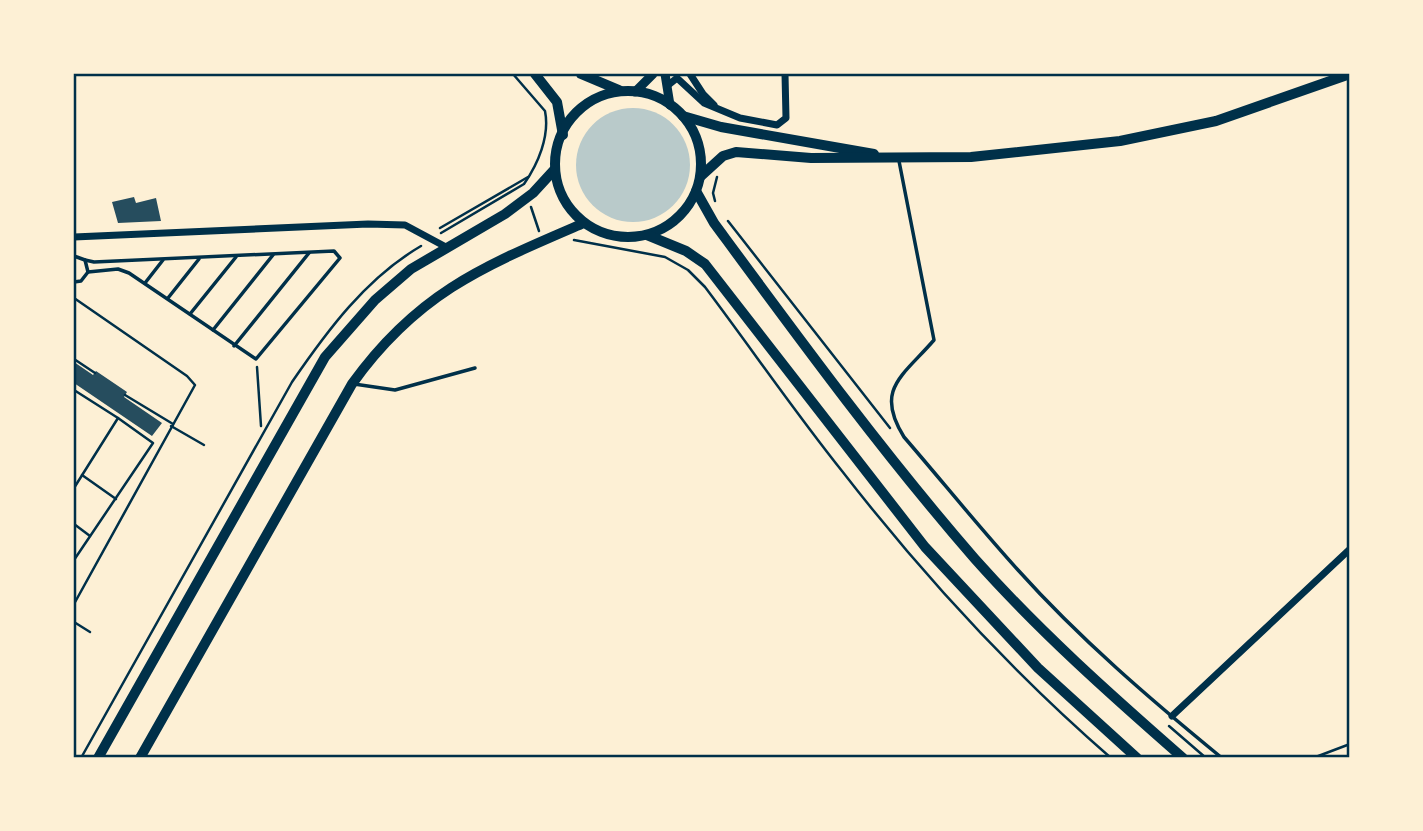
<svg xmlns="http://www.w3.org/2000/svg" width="1423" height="831" font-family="Arial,sans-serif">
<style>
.green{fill:#b9caca}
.building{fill:#264d5e}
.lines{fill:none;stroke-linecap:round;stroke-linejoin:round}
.path{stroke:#003049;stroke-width:2.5}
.service{stroke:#003049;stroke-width:3.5}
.minor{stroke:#003049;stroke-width:7}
.tertiary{stroke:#003049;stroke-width:9}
.secondary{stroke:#003049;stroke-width:10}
.primary{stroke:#003049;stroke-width:10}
.neatline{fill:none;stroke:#003049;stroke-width:2.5}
</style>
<rect width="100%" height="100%" fill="#fdf0d5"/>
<circle class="green" cx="633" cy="165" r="57"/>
<g class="building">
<path d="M134 197 136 203 156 198 161 221 118 223 112 202Z"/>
<path d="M74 362 93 375 96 371 127 392 124 397 162 423 152 436 74 383Z"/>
</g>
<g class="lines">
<g class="path">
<path d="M715 201 713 193 717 177"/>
<path d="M531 207 539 231"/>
<path d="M728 221 890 428"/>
<path d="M440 228 528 177"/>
<path d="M441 233 524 184C538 164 550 136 545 111L513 74"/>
<path d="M574 240 665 257 688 270 705 287C751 348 794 411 842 471 922 574 1012 672 1111 758"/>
<path d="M74 298 187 376 195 385 74 604"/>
<path d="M74 359 95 373"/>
<path d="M257 367 261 426"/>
<path d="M74 390 118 418 74 488"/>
<path d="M125 395 173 424"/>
<path d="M171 426 204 445"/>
<path d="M82 475 116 499"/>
<path d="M74 524 90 536"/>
<path d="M74 560 153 443 118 418"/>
<path d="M74 622 90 632"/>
<path d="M1169 726 1206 758"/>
<path d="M81 758 292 382C327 331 366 278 421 246"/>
<path d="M1313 758 1350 744"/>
</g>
<g class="service">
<path d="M899 161 934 340C903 376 874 389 904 437 942 481 979 527 1018 570 1080 639 1150 699 1222 758"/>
<path d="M74 256 85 260 88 272 81 281 74 282"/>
<path d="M85 260 94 262 334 251 340 258 256 359 129 273 118 269 88 272"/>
<path d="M145 283 163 260"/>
<path d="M168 298 199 259"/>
<path d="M190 314 236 257"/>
<path d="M213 330 273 255"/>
<path d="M234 346 309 253"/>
<path d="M354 384 395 390 475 368"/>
</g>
<g class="minor">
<path d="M690 74 703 94 714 105"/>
<path d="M667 86 677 78 704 103 740 118 777 125 786 118 785 74"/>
<path d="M74 237 368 224 405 225 446 247"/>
<path d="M1172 716 1350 549"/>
</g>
<g class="tertiary">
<path d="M665 74 670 105"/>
<path d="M635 92 653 74"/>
</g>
<g class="secondary">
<path d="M683 116 721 127 874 154"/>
<path d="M701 176 723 156 736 152 811 158 971 157 1120 141 1216 121 1350 74"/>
<path d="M98 758 325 357 375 300 411 269 505 214 533 193 555 169"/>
<path d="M140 758 352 384C418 292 484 266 584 223"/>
</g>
<g class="primary">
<path d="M535 74 557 102 563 135"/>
<path d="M581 74 619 90"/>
<circle cx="628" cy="164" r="73"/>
<path d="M696 191 714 223C798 337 882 452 975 559 1039 631 1111 695 1183 758"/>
<path d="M647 235 686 251 705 264 925 547 1038 668 1137 758"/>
</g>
</g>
<rect width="1423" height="831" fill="none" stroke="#fdf0d5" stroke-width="150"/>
<rect x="75" y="75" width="1273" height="681" class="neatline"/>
</svg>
